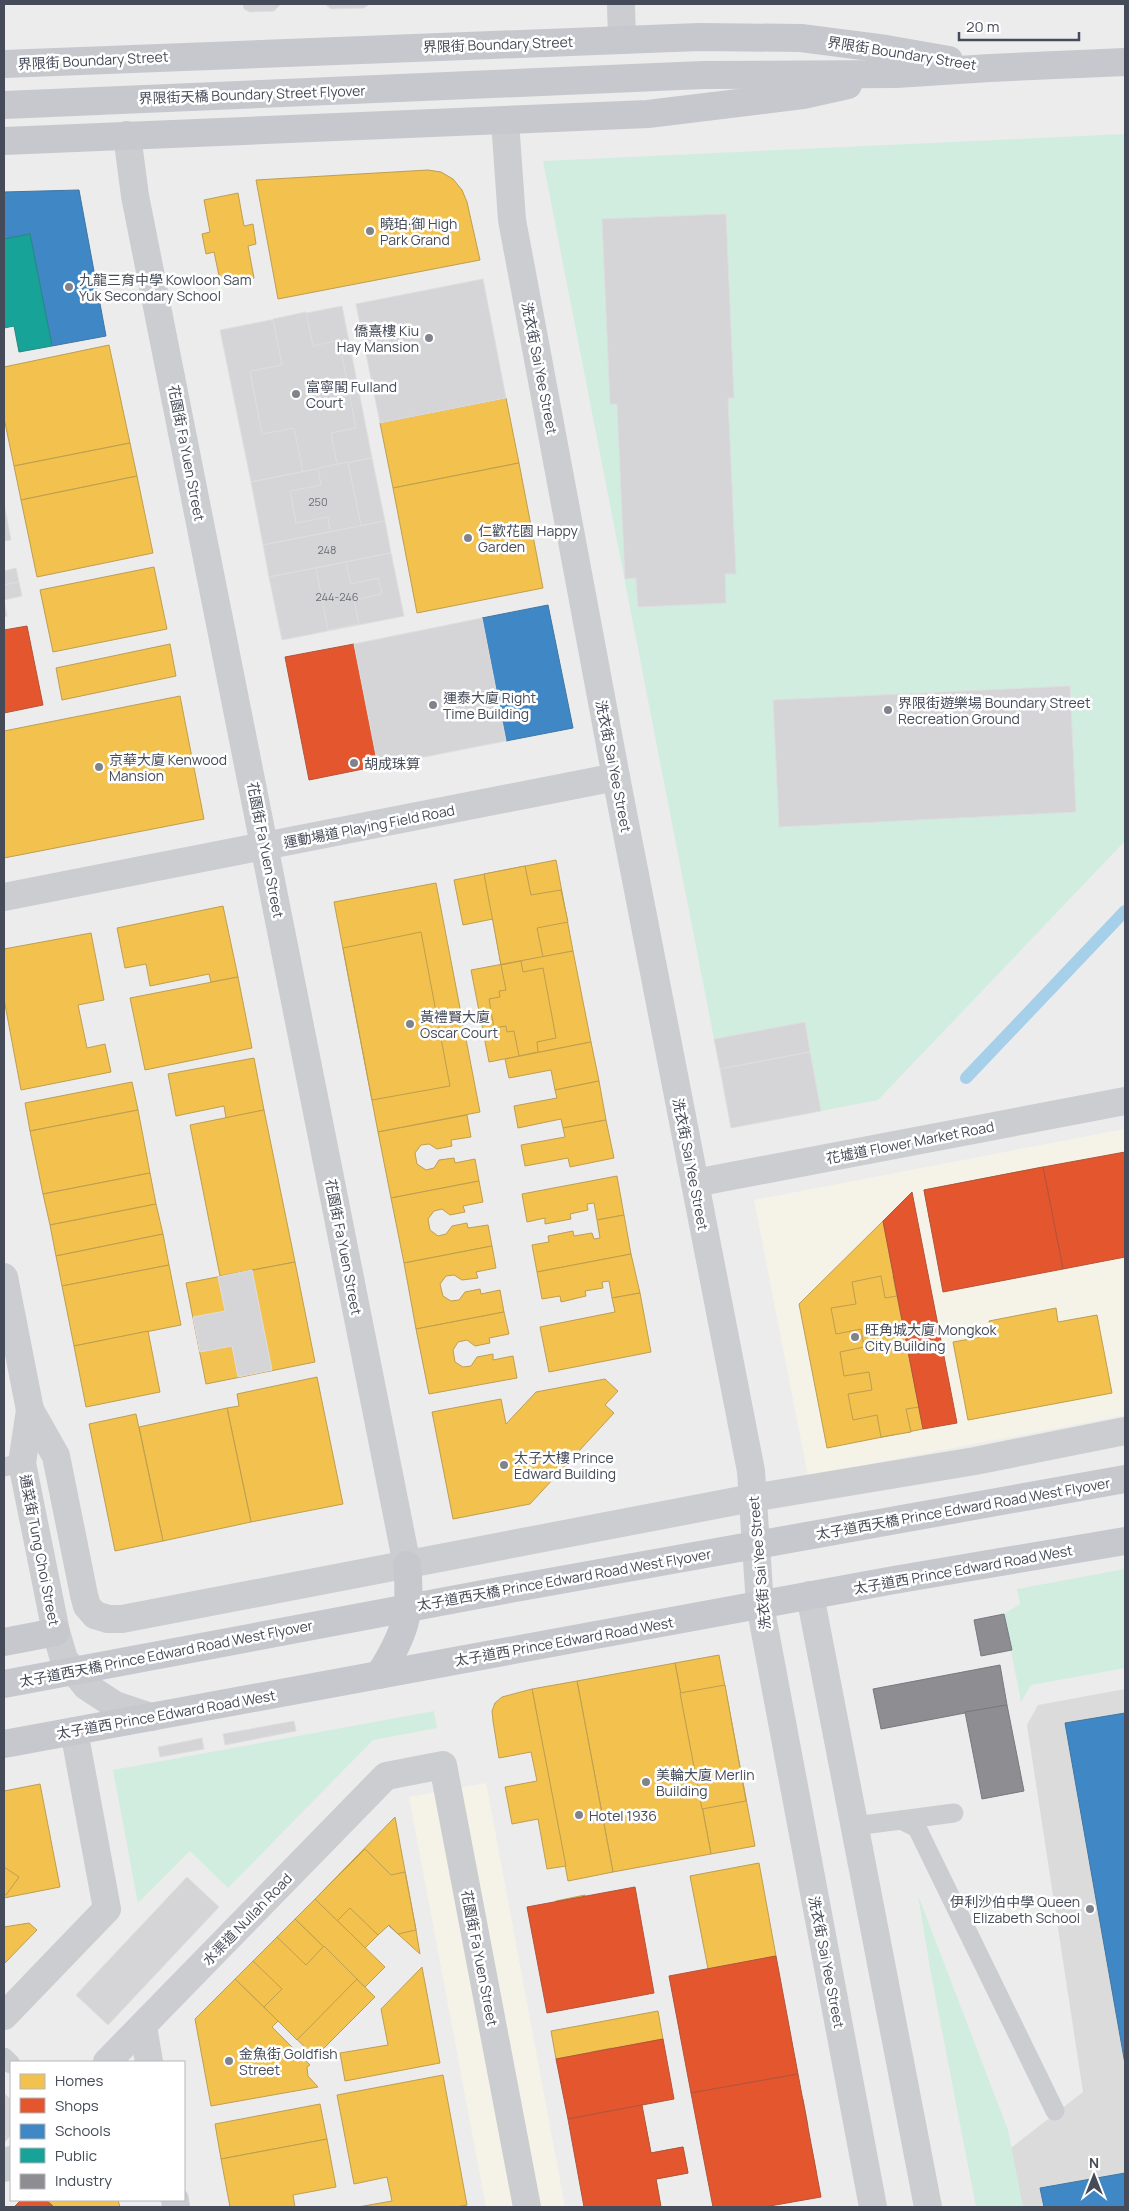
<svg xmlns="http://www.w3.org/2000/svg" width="1129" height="2211" font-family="Manrope,'Noto Sans TC',sans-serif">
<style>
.commercial{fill:#f5f3e7}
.education{fill:#dbdbdc}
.green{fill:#d0ede0}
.homes{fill:#f2c14e;stroke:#be9e51}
.shops{fill:#e4572e;stroke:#b4533b}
.schools{fill:#3f88c5;stroke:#4176a4}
.public{fill:#17a398;stroke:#258985}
.industry{fill:#8d8d92;stroke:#777981}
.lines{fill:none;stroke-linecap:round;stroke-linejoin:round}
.stream{stroke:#a6cfea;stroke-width:12}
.building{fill:#d5d4d7;stroke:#dededf}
.lane{stroke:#cbcdd0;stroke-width:19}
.street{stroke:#cbcdd0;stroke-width:28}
.secondary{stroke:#cccdd1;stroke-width:28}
.primary{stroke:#c6c8cd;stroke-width:28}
.primary-bridge{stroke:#c6c8cd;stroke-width:28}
.poi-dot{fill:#80838c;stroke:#fff;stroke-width:2}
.labels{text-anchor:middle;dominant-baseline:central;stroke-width:5;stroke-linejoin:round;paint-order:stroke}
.number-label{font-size:11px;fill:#6a6f79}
.street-label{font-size:14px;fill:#454b58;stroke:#fff}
.poi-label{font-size:14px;fill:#454b58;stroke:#fff;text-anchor:start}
</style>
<rect width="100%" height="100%" fill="#edecec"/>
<g class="commercial">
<path d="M1125 1129V1415L808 1476 754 1200Z"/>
<path d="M486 1783 565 2207H486L409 1797Z"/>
</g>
<path class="education" d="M1125 1689V2207H1013L1002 2155 1083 2092 1027 1725 1038 1705Z"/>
<g class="green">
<path d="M1125 134V841L878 1100 821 1111 804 1023 714 1039 543 161Z"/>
<path d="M1125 1569V1668L1031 1685 1021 1702 1004 1614 1020 1604 1017 1589Z"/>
<path d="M434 1711 437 1728 373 1740 228 1888 190 1851 138 1903 113 1770Z"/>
<path d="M918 1895 1008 2130 1023 2207H976L931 1974Z"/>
</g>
<g class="homes">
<path d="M428 170 441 172 453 179 462 190 467 202 480 260 278 299 256 180Z"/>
<path d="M238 193 244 226 253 224 256 244 248 246 254 278 221 285 214 252 206 254 202 234 210 232 204 200Z"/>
<path d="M109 345 130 443 14 466 4 418V367Z"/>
<path d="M506 398 519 463 393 488 380 423Z"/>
<path d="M130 443 137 476 21 500 14 466Z"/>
<path d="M519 463 543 588 417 613 393 488Z"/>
<path d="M137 476 153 553 37 577 21 500Z"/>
<path d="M154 567 167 629 53 652 40 590Z"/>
<path d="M170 644 176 676 62 700 56 668Z"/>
<path d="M180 696 204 819 4 858V731Z"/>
<path d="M556 860 573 951 501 965 493 919 463 925 454 880Z"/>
<path d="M525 866 531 895 561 890 568 922 537 928 543 957 501 965 484 874Z"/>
<path d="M436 883 480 1112 378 1132 334 902Z"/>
<path d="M223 906 238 977 211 982 209 974 150 986 146 964 125 968 117 928Z"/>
<path d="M421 932 450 1086 372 1100 343 948Z"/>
<path d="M91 933 104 1000 78 1005 87 1048 105 1044 111 1072 21 1090 4 999V949Z"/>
<path d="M573 951 591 1042 489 1062 471 970Z"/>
<path d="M521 961 523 972 543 968 556 1038 537 1042 538 1052 519 1056 514 1031 507 1032 506 1026 494 1028 489 999 500 997 499 991 506 990 501 965Z"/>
<path d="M238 977 252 1048 145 1070 130 998Z"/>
<path d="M591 1042 599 1081 555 1090 551 1070 509 1078 505 1059Z"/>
<path d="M254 1058 264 1110 226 1118 224 1106 176 1116 168 1074Z"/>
<path d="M599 1081 606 1120 563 1128 561 1119 518 1128 514 1106 557 1098 555 1090Z"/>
<path d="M132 1082 138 1110 30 1131 25 1103Z"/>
<path d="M138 1110 150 1173 43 1194 30 1131Z"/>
<path d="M264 1110 295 1262 220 1276 190 1125Z"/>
<path d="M467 1115 471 1137 451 1140 452 1146 437 1149 429 1144 421 1145 415 1153 417 1164 426 1170 434 1168 439 1160 454 1158 455 1163 475 1159 479 1181 391 1198 378 1132Z"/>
<path d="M606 1120 614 1158 570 1167 568 1158 525 1166 521 1145 565 1137 563 1128Z"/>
<path d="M1043 1167 1050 1199 1008 1206 1013 1232 976 1238 971 1214 930 1222 924 1190Z"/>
<path d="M1125 1167V1226L1078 1235 1076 1226 1061 1229 1056 1200 1076 1196 1073 1177Z"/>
<path d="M150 1173 156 1204 50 1225 43 1194Z"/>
<path d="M617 1176 624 1215 597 1220 594 1203 587 1204 588 1210 570 1214 571 1219 545 1224V1218L527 1222 522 1194Z"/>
<path d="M479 1181 483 1202 463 1206 465 1212 450 1215 442 1209 434 1211 428 1219 430 1230 438 1236 446 1234 452 1226 467 1223 468 1228 488 1225 492 1246 404 1263 391 1198Z"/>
<path d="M156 1204 163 1234 56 1256 50 1225Z"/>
<path d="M624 1215 631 1254 537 1272 532 1245 549 1242 548 1236 573 1231 574 1236 592 1233 594 1239 600 1238 597 1220Z"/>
<path d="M883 1221 923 1429 827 1448 799 1304Z"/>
<path d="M163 1234 169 1265 62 1286 56 1256Z"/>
<path d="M492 1246 496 1268 476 1272 478 1278 462 1280 454 1275 446 1276 440 1284 443 1296 451 1301 459 1300 465 1292 480 1289 481 1294 500 1290 504 1312 416 1329 404 1263Z"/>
<path d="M631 1254 640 1293 612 1298 609 1281 602 1282 603 1288 585 1291 586 1296 561 1302 560 1296 542 1299 537 1272Z"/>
<path d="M295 1262 315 1362 206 1384 186 1283Z"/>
<path d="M169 1265 181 1325 74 1346 62 1286Z"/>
<path d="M920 1271 922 1284 929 1283 943 1351 935 1353 938 1366 911 1371 893 1276Z"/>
<path d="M881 1276 885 1298 897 1296 919 1407 906 1409 911 1432 881 1437 877 1415 853 1420 848 1394 872 1390 869 1372 844 1376 840 1352 864 1347 861 1329 836 1334 831 1308 856 1304 852 1282Z"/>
<path d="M640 1293 651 1352 549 1372 540 1327 615 1312 612 1298Z"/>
<path d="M1056 1308 1058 1322 1097 1315 1112 1393 968 1420 953 1342 992 1335 989 1321Z"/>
<path d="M504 1312 509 1334 489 1338 490 1343 475 1346 467 1340 458 1342 453 1350 455 1362 463 1367 471 1366 477 1357 493 1354V1360L513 1356 517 1378 429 1394 416 1329Z"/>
<path d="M148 1331 160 1392 86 1407 74 1346Z"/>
<path d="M317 1377 343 1504 251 1522 227 1408 239 1406 237 1394Z"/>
<path d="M605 1379 618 1391 605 1405 614 1413 530 1504 453 1519 432 1412 501 1399 506 1424 536 1392Z"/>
<path d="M227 1408 251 1522 163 1541 139 1427Z"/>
<path d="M136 1414 163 1541 115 1551 89 1424Z"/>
<path d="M719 1655 755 1846 711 1854 675 1663Z"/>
<path d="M675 1663 711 1854 613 1872 577 1681Z"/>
<path d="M577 1681 613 1872 568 1881 532 1689Z"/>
<path d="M725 1685 746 1801 702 1809 680 1693Z"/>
<path d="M532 1689 566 1866 547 1869 538 1819 512 1824 505 1787 537 1781 531 1752 499 1758 493 1721 492 1711 495 1703 502 1697Z"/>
<path d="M40 1784 60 1887 4 1898V1791Z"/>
<path d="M395 1817 416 1930 420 1954 388 1925 365 1948 315 1899Z"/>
<path d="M365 1849 391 1875 405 1872 416 1930 398 1934 389 1925 378 1935 350 1908 337 1921 315 1899Z"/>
<path d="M759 1863 776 1956 708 1969 690 1876Z"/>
<path d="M4 1867 19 1877 6 1895 4 1894Z"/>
<path d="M585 1895 591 1929 625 1923 633 1965 599 1972 604 2002 576 2007 556 1901Z"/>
<path d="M315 1899 385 1967 365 1987 295 1919Z"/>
<path d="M295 1919 375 1997 315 2057 235 1979Z"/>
<path d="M29 1923 37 1930 4 1964V1927Z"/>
<path d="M277 1937 306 1965 324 1946 357 1979 297 2040 264 2007 282 1989 253 1961Z"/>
<path d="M422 1967 440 2063 345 2081 340 2053 388 2045 381 2009Z"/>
<path d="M771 1969 791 2075 761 2081 753 2038 727 2043 720 2003 746 1998 741 1975Z"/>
<path d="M235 1979 278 2021 272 2027 310 2065 307 2067 308 2076 318 2087 211 2106 195 2019Z"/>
<path d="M658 2011 663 2039 556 2059 551 2031Z"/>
<path d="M612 2048 614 2060 648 2053 655 2090 621 2097 623 2109 602 2113 591 2052Z"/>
<path d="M443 2075 467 2205 456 2207H358L392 2201 387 2177 354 2184 337 2095Z"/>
<path d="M772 2095 773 2105 803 2099 808 2126 800 2127 804 2146 811 2145 816 2171 787 2177 788 2186 729 2197 712 2107Z"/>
<path d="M320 2104 327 2139 221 2159 215 2124Z"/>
<path d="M645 2123 651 2153 683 2147 688 2173 656 2179 661 2207H593L589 2187 608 2183 605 2171 586 2175 579 2143 600 2139 599 2132Z"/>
<path d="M327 2139 336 2187 293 2195 295 2207H230L221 2159Z"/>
<path d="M46 2200H118L120 2207H54Z"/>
</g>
<g class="shops">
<path d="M27 626 43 705 4 713V630Z"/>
<path d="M354 644 378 766 309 780 285 657Z"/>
<path d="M1125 1152V1257L1063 1269 1043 1167Z"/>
<path d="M1043 1167 1063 1269 943 1292 924 1190Z"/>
<path d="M912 1192 957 1423 923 1429 883 1221Z"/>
<path d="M635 1887 654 1993 547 2013 527 1907Z"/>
<path d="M776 1956 798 2074 691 2093 669 1976Z"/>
<path d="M663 2039 674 2099 568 2119 556 2059Z"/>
<path d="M798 2074 821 2197 764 2207H713L691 2093Z"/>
<path d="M642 2105 651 2153 683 2147 688 2173 656 2179 661 2207H584L568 2119Z"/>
<path d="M21 2200H46L54 2207H14Z"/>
</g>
<g class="schools">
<path d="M79 190 106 336 52 346 30 234 4 239V192Z"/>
<path d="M548 605 573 728 506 741 482 618Z"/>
<path d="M1125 1713V2064L1065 1723Z"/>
<path d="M1125 2173V2207H1044L1040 2188Z"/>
</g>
<path class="public" d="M30 234 52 346 19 352 14 326 4 328V239Z"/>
<g class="industry">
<path d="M1004 1614 1012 1650 981 1656 974 1620Z"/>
<path d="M1000 1665 1007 1705 881 1729 873 1689Z"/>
<path d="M1007 1705 1024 1791 982 1799 965 1712Z"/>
</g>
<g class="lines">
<path class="stream" d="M966 1078 1125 911"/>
</g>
<g class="building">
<path d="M243 4H280V5L274 11 250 12 244 9Z"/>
<path d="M325 4H369L364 8 331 9Z"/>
<path d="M726 214 734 398H728L736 574H725L726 603 638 607 636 578 625 579 617 404H610L602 219Z"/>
<path d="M483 279 506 398 380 423 356 304Z"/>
<path d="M342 306 372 458 251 482 220 330Z"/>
<path d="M306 312 313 346 339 340 356 428 331 433 337 465 303 472 294 428 262 434 250 371 282 365 273 319Z"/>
<path d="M372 458 385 521 263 545 251 482Z"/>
<path d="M348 462 361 526 330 532 328 517 296 523 290 491 321 485 318 468Z"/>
<path d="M4 503 11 540 4 541Z"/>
<path d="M385 521 391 553 269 577 263 545Z"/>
<path d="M391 553 404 616 282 640 269 577Z"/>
<path d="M346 562 351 584 378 578 382 594 354 600 359 624 328 630 316 568Z"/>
<path d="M16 568 19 582 4 585V571Z"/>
<path d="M19 582 22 596 4 600 7 616 4 617V585Z"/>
<path d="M482 618 506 741 378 766 354 644Z"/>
<path d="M1070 686 1076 812 779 827 773 700Z"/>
<path d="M805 1022 810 1052 720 1069 714 1039Z"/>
<path d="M810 1052 821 1111 731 1128 720 1069Z"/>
<path d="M252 1270 272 1370 238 1377 232 1346 200 1352 193 1317 225 1311 218 1277Z"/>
<path d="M294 1721 296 1731 225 1745 223 1734Z"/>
<path d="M202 1738 204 1749 160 1757 158 1747Z"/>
<path d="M187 1877 219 1907 108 2025 76 1995Z"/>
<path d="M4 2093 11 2100V2135L4 2143Z"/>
</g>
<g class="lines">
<g class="lane">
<path d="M4 1467 22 1463"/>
<path d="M901 1820 954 1813"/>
<path d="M855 1826 901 1820 917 1828 1055 2111"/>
<path d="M4 2057 11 2064"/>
</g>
<g class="street">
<path d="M621 4 622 40"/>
<path d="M127 135 135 196 407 1565"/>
<path d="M4 897 616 777"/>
<path d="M695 1183 1125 1101"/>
<path d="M95 1615 108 1619H122L752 1498 975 1461 1125 1431"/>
<path d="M4 2016 107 1909 74 1731"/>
<path d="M143 2026 149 2062"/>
<path d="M107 2062 386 1776 443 1765 527 2207"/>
<path d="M4 2168 11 2160"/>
<path d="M175 2200 176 2207"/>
</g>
<g class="secondary">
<path d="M505 121 512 220 616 777 751 1471 760 1605 873 2207"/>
<path d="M4 1277 30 1410 22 1463 56 1632 64 1659 86 1686 115 1705 151 1717"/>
<path d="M30 1410 56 1456 84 1595 87 1606 95 1615"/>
<path d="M810 1595 928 2207"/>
</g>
<g class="primary">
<path d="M4 64 699 37 801 38 886 49 949 60"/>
<path d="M4 105 703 75 896 74 990 68 1125 62"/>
<path d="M4 141 648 114 803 95 848 85"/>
<path d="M4 1642 56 1632"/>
<path d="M379 1675C405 1635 412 1612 407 1565"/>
<path d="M4 1744 894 1580 1125 1541"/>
</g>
<path class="primary-bridge" d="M4 1684 499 1591 1125 1479"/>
</g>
<g class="poi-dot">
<circle cx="370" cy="231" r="5"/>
<circle cx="69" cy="287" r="5"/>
<circle cx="429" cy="338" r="5"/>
<circle cx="296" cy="394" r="5"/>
<circle cx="468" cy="538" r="5"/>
<circle cx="433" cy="705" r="5"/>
<circle cx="888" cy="710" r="5"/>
<circle cx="354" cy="763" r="5"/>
<circle cx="99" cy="767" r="5"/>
<circle cx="410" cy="1024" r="5"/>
<circle cx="855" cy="1337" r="5"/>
<circle cx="504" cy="1465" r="5"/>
<circle cx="646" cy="1782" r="5"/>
<circle cx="579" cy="1815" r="5"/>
<circle cx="1090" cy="1909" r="5"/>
<circle cx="229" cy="2061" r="5"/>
</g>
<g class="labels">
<g class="number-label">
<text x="318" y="501">250</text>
<text x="327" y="549">248</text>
<text x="337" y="596">244-246</text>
</g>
<g class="street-label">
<text transform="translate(498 44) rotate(-2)">界限街 Boundary Street</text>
<text transform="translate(902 53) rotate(9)">界限街 Boundary Street</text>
<text transform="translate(93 60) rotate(-3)">界限街 Boundary Street</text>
<text transform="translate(252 94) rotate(-2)">界限街天橋 Boundary Street Flyover</text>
<text transform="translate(540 368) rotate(79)">洗衣街 Sai Yee Street</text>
<text transform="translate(187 453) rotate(79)">花園街 Fa Yuen Street</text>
<text transform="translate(614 766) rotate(79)">洗衣街 Sai Yee Street</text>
<text transform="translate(369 826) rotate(-11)">運動場道 Playing Field Road</text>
<text transform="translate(266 850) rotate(79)">花園街 Fa Yuen Street</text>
<text transform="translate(910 1142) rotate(-11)">花墟道 Flower Market Road</text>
<text transform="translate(691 1164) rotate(79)">洗衣街 Sai Yee Street</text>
<text transform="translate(344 1247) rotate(79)">花園街 Fa Yuen Street</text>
<text transform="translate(963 1508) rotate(-10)">太子道西天橋 Prince Edward Road West Flyover</text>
<text transform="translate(40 1550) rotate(79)">通菜街 Tung Choi Street</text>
<text transform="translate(759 1563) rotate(-95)">洗衣街 Sai Yee Street</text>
<text transform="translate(963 1569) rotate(-10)">太子道西 Prince Edward Road West</text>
<text transform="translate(564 1579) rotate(-10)">太子道西天橋 Prince Edward Road West Flyover</text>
<text transform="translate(564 1641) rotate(-10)">太子道西 Prince Edward Road West</text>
<text transform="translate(166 1653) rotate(-11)">太子道西天橋 Prince Edward Road West Flyover</text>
<text transform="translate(166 1714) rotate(-10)">太子道西 Prince Edward Road West</text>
<text transform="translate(247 1919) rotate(-46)">水渠道 Nullah Road</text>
<text transform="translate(480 1958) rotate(79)">花園街 Fa Yuen Street</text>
<text transform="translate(827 1962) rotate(79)">洗衣街 Sai Yee Street</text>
</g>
<g class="poi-label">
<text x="380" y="223">曉珀·御 High<tspan x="380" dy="16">Park Grand</tspan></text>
<text x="79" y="279">九龍三育中學 Kowloon Sam<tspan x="79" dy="16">Yuk Secondary School</tspan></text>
<text x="419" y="330" text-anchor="end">僑熹樓 Kiu<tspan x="419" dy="16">Hay Mansion</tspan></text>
<text x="306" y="386">富寧閣 Fulland<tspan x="306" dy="16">Court</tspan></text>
<text x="478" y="530">仁歡花園 Happy<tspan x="478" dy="16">Garden</tspan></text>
<text x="443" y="697">運泰大廈 Right<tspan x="443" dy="16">Time Building</tspan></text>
<text x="898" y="702">界限街遊樂場 Boundary Street<tspan x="898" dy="16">Recreation Ground</tspan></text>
<text x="109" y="759">京華大廈 Kenwood<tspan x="109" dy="16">Mansion</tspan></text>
<text x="364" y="763">胡成珠算</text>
<text x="420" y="1016">黃禮賢大廈<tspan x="420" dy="16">Oscar Court</tspan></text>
<text x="865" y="1329">旺角城大廈 Mongkok<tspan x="865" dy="16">City Building</tspan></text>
<text x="514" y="1457">太子大樓 Prince<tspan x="514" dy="16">Edward Building</tspan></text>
<text x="656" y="1774">美輪大廈 Merlin<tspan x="656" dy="16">Building</tspan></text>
<text x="589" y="1815">Hotel 1936</text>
<text x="1080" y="1901" text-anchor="end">伊利沙伯中學 Queen<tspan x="1080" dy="16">Elizabeth School</tspan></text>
<text x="239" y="2053">金魚街 Goldfish<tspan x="239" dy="16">Street</tspan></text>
</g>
</g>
<rect width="1129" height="2211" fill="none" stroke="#454b58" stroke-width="10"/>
<rect x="10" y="2061" width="175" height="140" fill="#ffffff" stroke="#b5b7bc"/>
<rect x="20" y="2074" width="25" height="15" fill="#f2c14e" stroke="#b5b7bc"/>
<text x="55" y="2086" font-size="15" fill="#454b58">Homes</text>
<rect x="20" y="2098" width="25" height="15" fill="#e4572e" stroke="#b5b7bc"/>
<text x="55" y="2111" font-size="15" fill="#454b58">Shops</text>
<rect x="20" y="2124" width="25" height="15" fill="#3f88c5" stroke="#b5b7bc"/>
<text x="55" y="2136" font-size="15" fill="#454b58">Schools</text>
<rect x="20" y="2148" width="25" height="15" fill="#17a398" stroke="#b5b7bc"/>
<text x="55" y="2161" font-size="15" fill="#454b58">Public</text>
<rect x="20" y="2174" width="25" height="15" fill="#8d8d92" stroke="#b5b7bc"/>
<text x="55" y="2186" font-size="15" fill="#454b58">Industry</text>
<g transform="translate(1094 2176)" stroke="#ffffff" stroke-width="4" paint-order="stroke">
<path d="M0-4L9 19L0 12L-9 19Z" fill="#454b58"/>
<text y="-8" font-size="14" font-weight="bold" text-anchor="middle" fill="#454b58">N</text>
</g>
<path d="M959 32v8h120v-8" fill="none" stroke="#454b58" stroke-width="2.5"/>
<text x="966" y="32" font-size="15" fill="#454b58" stroke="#ffffff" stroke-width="4" paint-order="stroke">20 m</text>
</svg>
